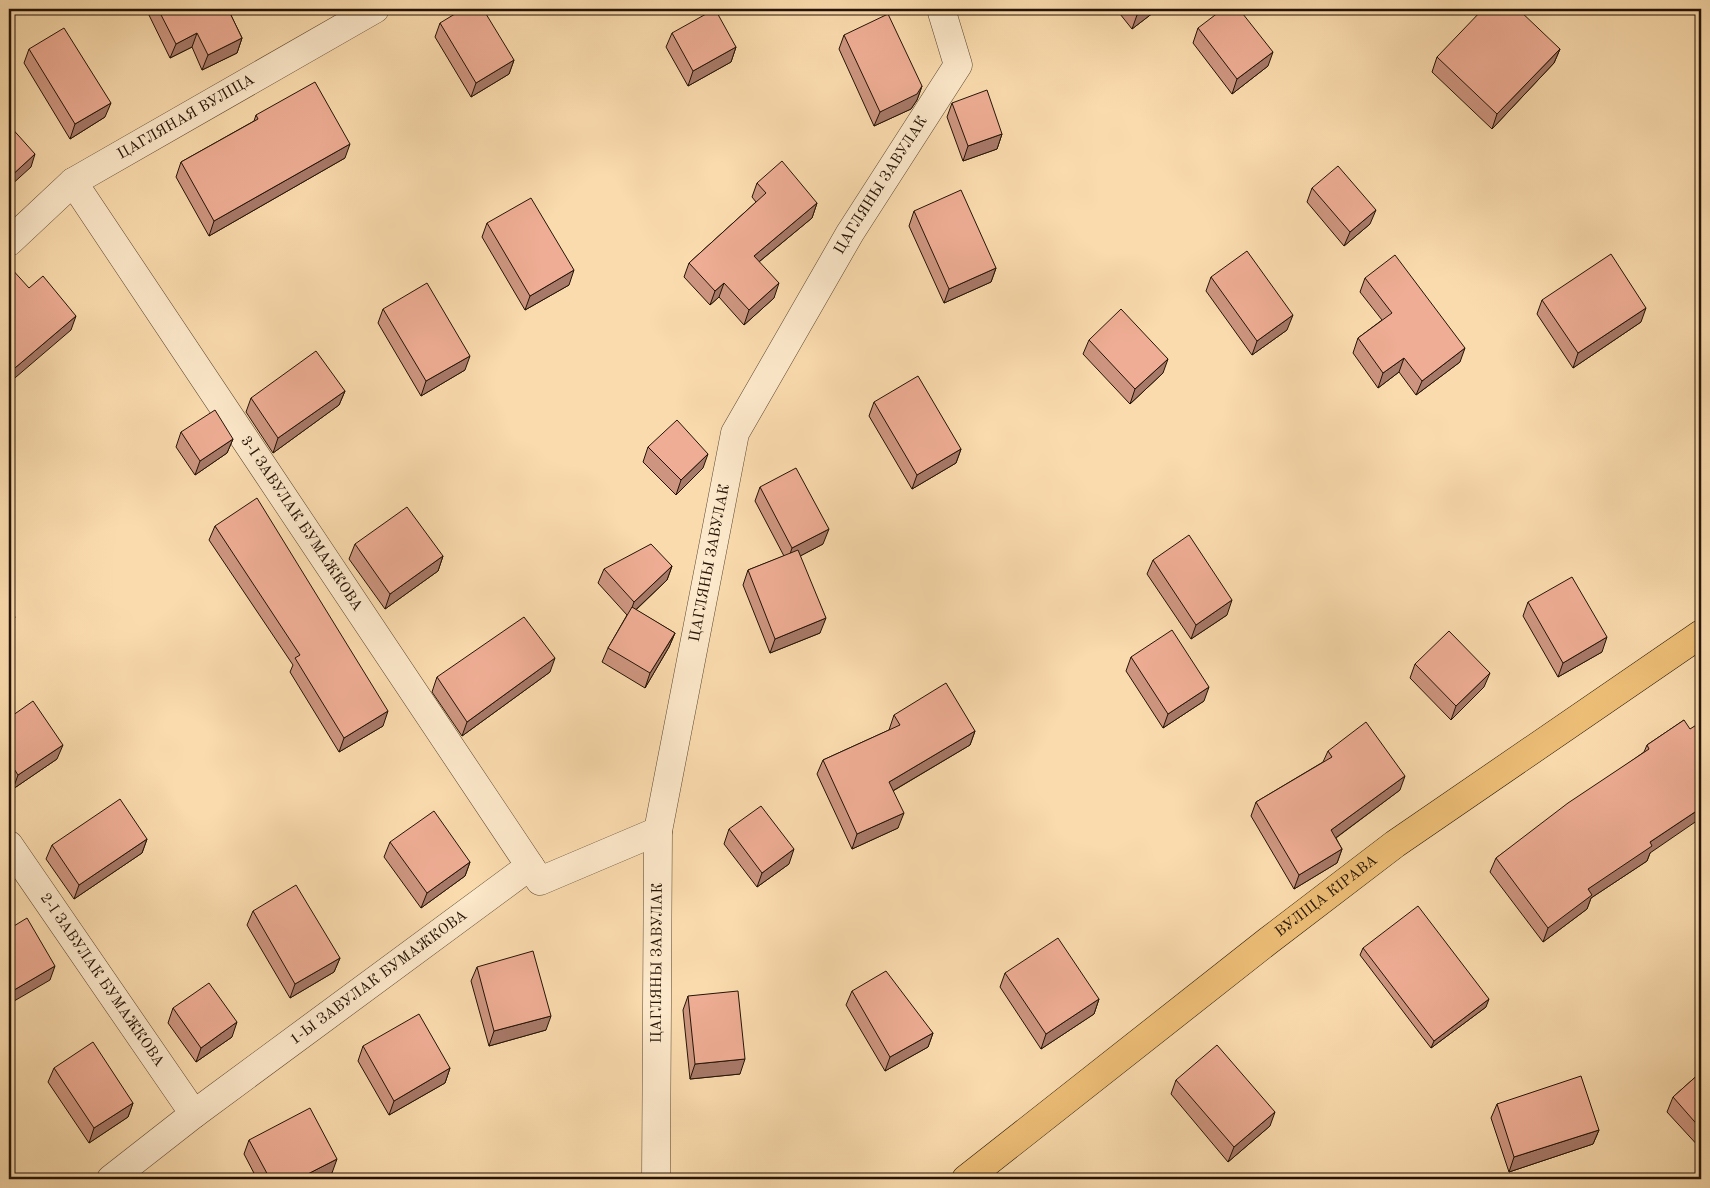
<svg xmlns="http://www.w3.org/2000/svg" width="1710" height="1188" font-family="'Old Standard TT',serif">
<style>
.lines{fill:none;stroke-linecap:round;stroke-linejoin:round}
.minor-casing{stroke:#5a452f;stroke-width:29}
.major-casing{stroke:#241305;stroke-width:29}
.minor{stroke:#fce8ca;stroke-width:28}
.major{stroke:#edbe76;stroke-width:28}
.wall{fill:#cd957f;stroke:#241305}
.shaded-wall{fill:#a77968;stroke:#241305}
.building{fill:#eead94;stroke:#241305}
.labels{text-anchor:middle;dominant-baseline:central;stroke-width:4;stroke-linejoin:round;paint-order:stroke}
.street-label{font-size:15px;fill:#241305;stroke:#fce8ca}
</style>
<rect width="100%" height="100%" fill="#fadbad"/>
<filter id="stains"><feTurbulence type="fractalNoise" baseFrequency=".004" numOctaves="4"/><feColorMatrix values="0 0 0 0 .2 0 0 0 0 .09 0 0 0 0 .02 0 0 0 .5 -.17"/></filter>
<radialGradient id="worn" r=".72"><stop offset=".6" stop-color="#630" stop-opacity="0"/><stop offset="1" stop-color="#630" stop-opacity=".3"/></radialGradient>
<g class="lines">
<defs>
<g id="minor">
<path id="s1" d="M73 182 530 866"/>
<path id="s2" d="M9 242 73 182 375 9"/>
<path id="s3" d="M9 845 194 1114"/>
<path id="s4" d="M111 1179 194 1114 530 866 540 881 658 831"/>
<path id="s5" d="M656 1179 658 831 735 433 850 233 958 65 941 9"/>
</g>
<g id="major">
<path id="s6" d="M966 1179 1268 941 1395 844 1701 634"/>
</g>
</defs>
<use href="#minor" class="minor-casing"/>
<use href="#major" class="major-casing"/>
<use href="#minor" class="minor"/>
<use href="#major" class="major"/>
</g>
<g class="wall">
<path d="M146 9H228L242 38 237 53 202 70 192 47 170 58Z"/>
<path d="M1116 9H1158L1132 29Z"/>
<path d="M440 23 514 60 509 74 471 97 435 37Z"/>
<path d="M1198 28 1268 66 1232 94 1193 43Z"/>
<path d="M672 33 736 47 731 62 688 86 666 47Z"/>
<path d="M844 35 922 86 917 100 911 109 874 126 839 49Z"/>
<path d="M29 49 105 117 70 139 24 63Z"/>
<path d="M1560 49 1554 63 1492 129 1432 72 1437 57Z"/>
<path d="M952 103 1002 134 997 149 963 161 947 117Z"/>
<path d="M256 115 345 158 209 236 176 177 181 162 254 121Z"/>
<path d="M757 183 817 203 812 218 759 262 774 298 744 325 719 297 710 305 684 277 689 263 756 202 752 197Z"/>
<path d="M1312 188 1370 224 1344 246 1307 202Z"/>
<path d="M914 211 996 268 991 282 944 303 909 226Z"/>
<path d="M487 223 569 285 525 310 482 237Z"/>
<path d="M1211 277 1287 330 1252 355 1206 291Z"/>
<path d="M1365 278 1460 362 1416 395 1399 372 1378 388 1353 353 1358 338 1382 320 1360 292Z"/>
<path d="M1542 300 1641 322 1573 368 1537 314Z"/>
<path d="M383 309 465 370 421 396 378 323Z"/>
<path d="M1089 340 1163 373 1130 404 1083 354Z"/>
<path d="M345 391 339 405 273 453 246 412 251 398Z"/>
<path d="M874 402 961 449 956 463 912 489 869 416Z"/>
<path d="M181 432 233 439 227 453 195 475 176 447Z"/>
<path d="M648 447 703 468 676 495 643 462Z"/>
<path d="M760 487 823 544 800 556 820 633 770 653 743 585 748 570 784 556 755 501Z"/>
<path d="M215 526 383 726 339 752 290 672 293 665 209 540Z"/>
<path d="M355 544 443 556 438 571 385 609 349 559Z"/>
<path d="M1153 560 1227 615 1191 639 1147 574Z"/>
<path d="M672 566 667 580 636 610 675 633 669 647 645 688 602 662 608 648 627 615 598 583 604 569Z"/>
<path d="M1528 602 1602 652 1558 677 1523 616Z"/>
<path d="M1131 657 1204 701 1163 728 1126 671Z"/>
<path d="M1415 664 1484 687 1451 720 1410 678Z"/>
<path d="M550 672 462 736 432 692 437 677Z"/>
<path d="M894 715 975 731 970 745 893 791 898 828 852 849 817 774 823 760 889 730Z"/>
<path d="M9 718 57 759 13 789 9 783Z"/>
<path d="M1684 720 1650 853 1647 861 1591 898 1587 909 1543 942 1490 872 1496 858 1644 752 1647 745Z"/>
<path d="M1328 751 1400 790 1336 838 1342 849 1337 863 1294 889 1251 816 1256 802 1323 762Z"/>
<path d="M729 829 789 864 757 887 724 844Z"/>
<path d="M147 839 142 853 74 899 46 859 52 845Z"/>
<path d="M390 842 470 862 465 876 421 908 384 857Z"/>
<path d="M253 911 340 958 334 972 290 998 247 925Z"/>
<path d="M1363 948 1486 1007 1431 1048 1360 955Z"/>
<path d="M477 967 546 1030 489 1046 471 981Z"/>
<path d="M1005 973 1099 999 1094 1014 1041 1049 1000 987Z"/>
<path d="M852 991 933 1033 928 1047 885 1071 846 1005Z"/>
<path d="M688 996 740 1074 690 1079 683 1010Z"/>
<path d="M173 1008 232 1037 196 1062 168 1023Z"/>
<path d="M363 1046 450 1068 445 1083 389 1115 358 1061Z"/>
<path d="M54 1068 133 1103 128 1117 89 1143 48 1082Z"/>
<path d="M1701 1072V1149L1667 1112 1673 1097Z"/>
<path d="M1176 1080 1270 1126 1228 1162 1171 1094Z"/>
<path d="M1497 1104 1599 1130 1593 1144 1509 1172 1491 1118Z"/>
<path d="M249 1140 332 1173 320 1179H257L244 1154Z"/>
</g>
<g class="shaded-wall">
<path d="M1145 9H1158L1132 29 1137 15Z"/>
<path d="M197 33 192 47 170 58 176 44Z"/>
<path d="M242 38 237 53 202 70 208 55Z"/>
<path d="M736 47 731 62 688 86 693 71Z"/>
<path d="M1560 49 1554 63 1492 129 1497 114Z"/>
<path d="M1273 52 1268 66 1232 94 1237 79Z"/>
<path d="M514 60 509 74 471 97 476 83Z"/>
<path d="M922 86 917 100 911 109 874 126 880 112Z"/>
<path d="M111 103 105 117 70 139 75 124Z"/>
<path d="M1002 134 997 149 963 161 968 146Z"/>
<path d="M350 144 345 158 209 236 214 221Z"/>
<path d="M35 154 31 167 9 187V178Z"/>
<path d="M817 203 812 218 749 270 754 256Z"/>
<path d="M1376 210 1370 224 1344 246 1350 232Z"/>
<path d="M996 268 991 282 944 303 949 289Z"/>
<path d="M574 270 569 285 525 310 530 296Z"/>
<path d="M724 283 719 297 710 305 715 291Z"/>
<path d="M779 283 774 298 744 325 749 310Z"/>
<path d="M1646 308 1641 322 1573 368 1578 353Z"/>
<path d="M1293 315 1287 330 1252 355 1257 341Z"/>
<path d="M76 316 71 330 9 383V373Z"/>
<path d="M1465 348 1460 362 1416 395 1422 381Z"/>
<path d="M470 356 465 370 421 396 426 381Z"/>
<path d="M1404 358 1399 372 1378 388 1383 373Z"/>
<path d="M1168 359 1163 373 1130 404 1135 389Z"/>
<path d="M345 391 339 405 273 453 278 438Z"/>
<path d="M13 400 9 410V403Z"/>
<path d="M233 439 227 453 195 475 200 461Z"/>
<path d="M961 449 956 463 912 489 917 475Z"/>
<path d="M708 454 703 468 676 495 681 480Z"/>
<path d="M829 529 823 544 787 563 792 548Z"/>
<path d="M443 556 438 571 385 609 390 594Z"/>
<path d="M672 566 667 580 629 616 634 602Z"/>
<path d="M1232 600 1227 615 1191 639 1196 625Z"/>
<path d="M15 617 10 631 9 632V622Z"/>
<path d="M826 618 820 633 770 653 775 639Z"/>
<path d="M675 633 669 647 645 688 650 673Z"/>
<path d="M1607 637 1602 652 1558 677 1563 663Z"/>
<path d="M555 658 550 672 462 736 467 722Z"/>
<path d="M1490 673 1484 687 1451 720 1456 706Z"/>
<path d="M1209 687 1204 701 1163 728 1168 714Z"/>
<path d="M388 711 383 726 339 752 344 738Z"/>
<path d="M975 731 970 745 884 796 889 782Z"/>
<path d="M63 745 57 759 13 789 18 775Z"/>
<path d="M1405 776 1400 790 1326 845 1331 830Z"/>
<path d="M1701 808V818L1650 853 1647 861 1591 898 1587 909 1543 942 1548 928 1588 889 1650 842Z"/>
<path d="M904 813 898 828 852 849 857 834Z"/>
<path d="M147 839 142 853 74 899 79 885Z"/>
<path d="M794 849 789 864 757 887 762 873Z"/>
<path d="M1342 849 1337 863 1294 889 1299 875Z"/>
<path d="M470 862 465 876 421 908 427 893Z"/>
<path d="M340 958 334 972 290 998 295 984Z"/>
<path d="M55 966 50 980 9 1004V993Z"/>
<path d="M1099 999 1094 1014 1041 1049 1046 1034Z"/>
<path d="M1489 999 1486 1007 1431 1048 1434 1041Z"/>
<path d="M551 1016 546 1030 489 1046 494 1031Z"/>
<path d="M237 1022 232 1037 196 1062 201 1048Z"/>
<path d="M933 1033 928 1047 885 1071 890 1057Z"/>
<path d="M745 1059 740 1074 690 1079 695 1064Z"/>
<path d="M450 1068 445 1083 389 1115 394 1101Z"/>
<path d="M133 1103 128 1117 89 1143 94 1128Z"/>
<path d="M1275 1112 1270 1126 1228 1162 1234 1147Z"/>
<path d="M1599 1130 1593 1144 1509 1172 1514 1157Z"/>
<path d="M337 1159 332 1173 320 1179H298Z"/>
</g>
<g class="building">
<path d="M158 9H228L242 38 208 55 197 33 176 44Z"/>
<path d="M463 9H483L514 60 476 83 440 23Z"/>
<path d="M715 9 736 47 693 71 672 33Z"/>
<path d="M1132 9H1145L1137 15Z"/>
<path d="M1223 9H1239L1273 52 1237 79 1198 28Z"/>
<path d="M1483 9H1518L1560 49 1497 114 1437 57Z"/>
<path d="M888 14 922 86 917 94 880 112 844 35Z"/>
<path d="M64 28 111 103 75 124 29 49Z"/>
<path d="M315 82 350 144 214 221 181 162 258 119 256 115Z"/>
<path d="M987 90 1002 134 968 146 952 103Z"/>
<path d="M9 125 35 154 9 178Z"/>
<path d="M782 161 817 203 754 256 779 283 749 310 724 283 715 291 689 263 766 193 757 183Z"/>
<path d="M1338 166 1376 210 1350 232 1312 188Z"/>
<path d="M961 190 996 268 949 289 914 211Z"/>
<path d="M531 198 574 270 530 296 487 223Z"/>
<path d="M1247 251 1293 315 1257 341 1211 277Z"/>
<path d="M1611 254 1646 308 1578 353 1542 300Z"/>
<path d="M1395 255 1465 348 1422 381 1404 358 1383 373 1358 338 1392 313 1365 278Z"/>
<path d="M10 267 29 288 43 276 76 316 9 373V268Z"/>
<path d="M427 283 470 356 426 381 383 309Z"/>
<path d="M1121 309 1168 359 1135 389 1089 340Z"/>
<path d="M316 351 345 391 278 438 251 398Z"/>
<path d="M918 376 961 449 917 475 874 402Z"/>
<path d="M9 395 13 400 9 403Z"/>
<path d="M215 410 233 439 200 461 181 432Z"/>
<path d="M677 420 708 454 681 480 648 447Z"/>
<path d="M796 468 829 529 792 548 760 487Z"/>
<path d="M257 498 388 711 344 738 295 658 300 655 215 526Z"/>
<path d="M407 507 443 556 390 594 355 544Z"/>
<path d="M1189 535 1232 600 1196 625 1153 560Z"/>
<path d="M651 544 672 566 634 602 604 569Z"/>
<path d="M798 550 826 618 775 639 748 570Z"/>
<path d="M1572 577 1607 637 1563 663 1528 602Z"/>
<path d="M632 607 675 633 650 673 608 648Z"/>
<path d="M9 608 15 617 9 622Z"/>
<path d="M524 617 555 658 467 722 437 677Z"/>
<path d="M1172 630 1209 687 1168 714 1131 657Z"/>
<path d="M1449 631 1490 673 1456 706 1415 664Z"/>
<path d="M946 683 975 731 889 782 904 813 857 834 823 760 900 725 894 715Z"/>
<path d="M33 701 63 745 18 775 9 761V718Z"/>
<path d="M1684 720 1690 729 1701 722V808L1650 842 1652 846 1588 889 1592 895 1548 928 1496 858 1568 803 1649 749 1647 745Z"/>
<path d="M1366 722 1405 776 1331 830 1342 849 1299 875 1256 802 1332 757 1328 751Z"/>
<path d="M120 799 147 839 79 885 52 845Z"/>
<path d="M761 806 794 849 762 873 729 829Z"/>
<path d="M434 811 470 862 427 893 390 842Z"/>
<path d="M296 885 340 958 295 984 253 911Z"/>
<path d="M1418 906 1489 999 1434 1041 1363 948Z"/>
<path d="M27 918 55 966 9 993V929Z"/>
<path d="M1058 938 1099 999 1046 1034 1005 973Z"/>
<path d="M533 951 551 1016 494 1031 477 967Z"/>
<path d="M886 971 933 1033 890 1057 852 991Z"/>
<path d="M209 983 237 1022 201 1048 173 1008Z"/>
<path d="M738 991 745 1059 695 1064 688 996Z"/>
<path d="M419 1014 450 1068 394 1101 363 1046Z"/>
<path d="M93 1042 133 1103 94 1128 54 1068Z"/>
<path d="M1217 1045 1275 1112 1234 1147 1176 1080Z"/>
<path d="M1701 1072V1129L1673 1097Z"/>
<path d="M1581 1076 1599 1130 1514 1157 1497 1104Z"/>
<path d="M310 1108 337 1159 298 1179H270L249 1140Z"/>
<path d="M792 1175 794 1179H786Z"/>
</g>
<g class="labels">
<g class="street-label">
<text stroke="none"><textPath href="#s2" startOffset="218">ЦАГЛЯНАЯ ВУЛІЦА</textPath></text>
<text stroke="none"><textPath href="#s5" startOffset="1041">ЦАГЛЯНЫ ЗАВУЛАК</textPath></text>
<text stroke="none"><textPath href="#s1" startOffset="411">3-І ЗАВУЛАК БУМАЖКОВА</textPath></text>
<text stroke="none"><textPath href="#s5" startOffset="621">ЦАГЛЯНЫ ЗАВУЛАК</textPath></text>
<text stroke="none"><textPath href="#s6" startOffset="458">ВУЛІЦА КІРАВА</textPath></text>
<text stroke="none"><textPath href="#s5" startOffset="216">ЦАГЛЯНЫ ЗАВУЛАК</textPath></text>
<text stroke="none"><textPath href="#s4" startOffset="335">1-Ы ЗАВУЛАК БУМАЖКОВА</textPath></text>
<text stroke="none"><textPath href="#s3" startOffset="164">2-І ЗАВУЛАК БУМАЖКОВА</textPath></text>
</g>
</g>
<rect width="1710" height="1188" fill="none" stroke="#fadbad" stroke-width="30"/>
<rect x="10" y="10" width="1690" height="1168" fill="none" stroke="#241305" stroke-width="2.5"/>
<rect x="15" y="15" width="1680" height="1158" fill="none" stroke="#241305"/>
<rect width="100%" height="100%" filter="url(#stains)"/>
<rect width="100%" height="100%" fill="url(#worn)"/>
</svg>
